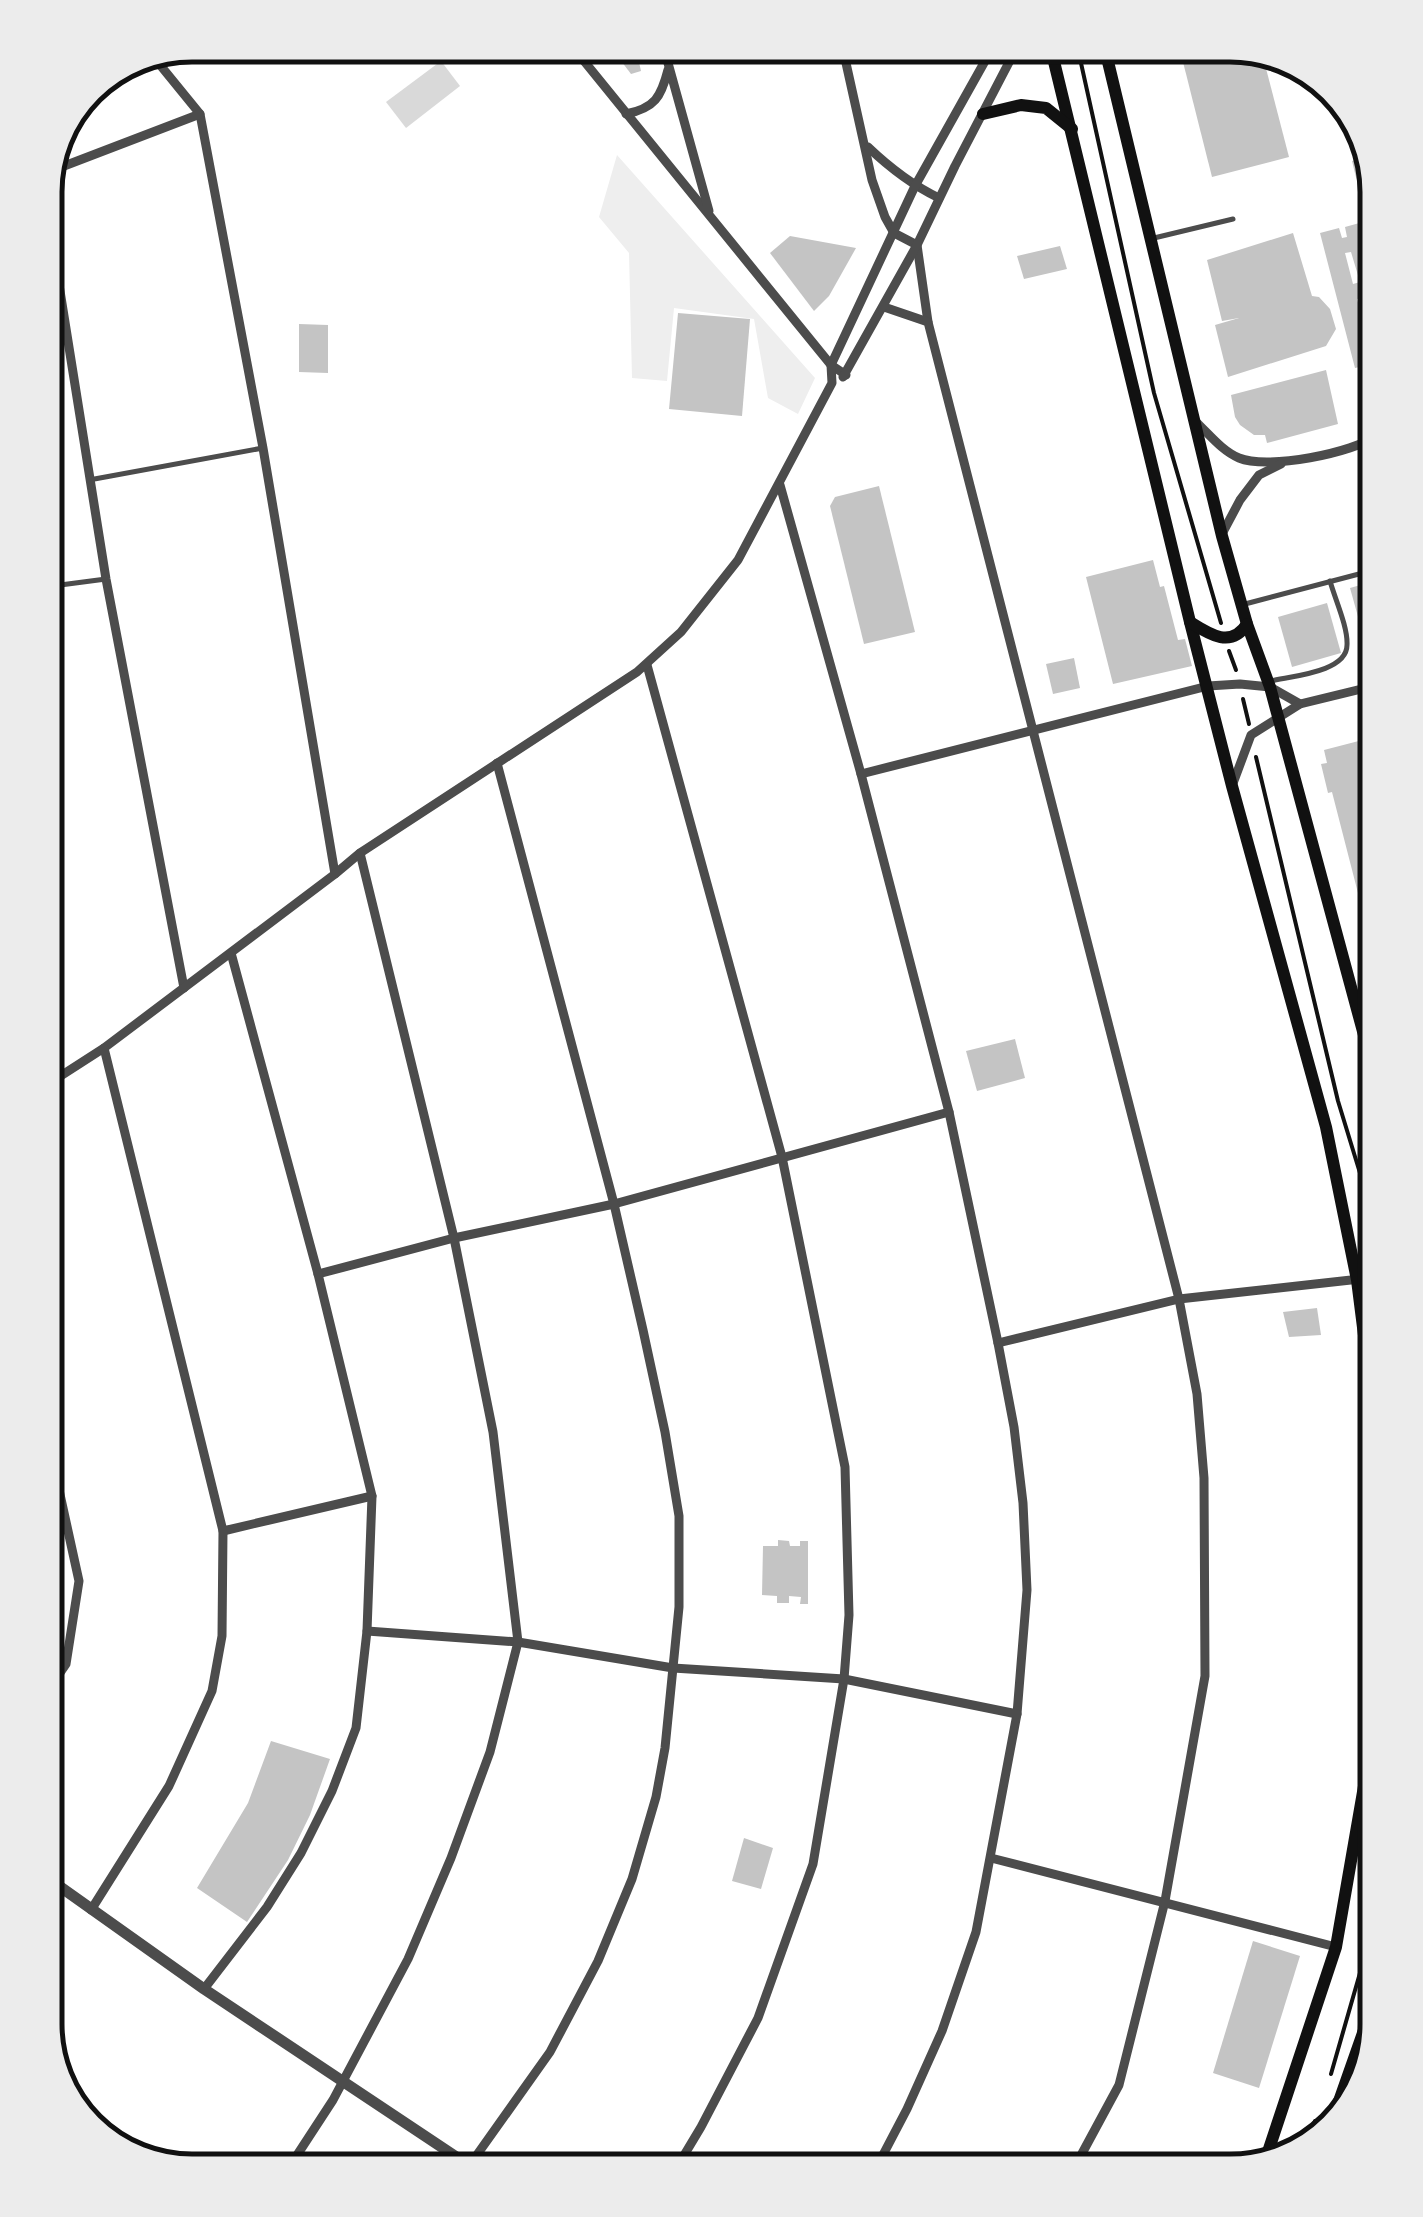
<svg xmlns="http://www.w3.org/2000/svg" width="1423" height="2217" font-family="Roboto,sans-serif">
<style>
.green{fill:#eee}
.water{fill:#d9d9d9}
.building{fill:#c4c4c4;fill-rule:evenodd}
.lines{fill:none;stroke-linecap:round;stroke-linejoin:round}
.path{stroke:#111;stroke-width:4}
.service{stroke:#4c4c4c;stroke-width:5}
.minor{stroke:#4c4c4c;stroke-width:9}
.tertiary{stroke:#4c4c4c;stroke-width:11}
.secondary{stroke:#111;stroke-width:12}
.rim{fill:none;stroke:#111;stroke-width:5}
</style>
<rect width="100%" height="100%" fill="#fff"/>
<path class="green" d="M617 155 815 378 798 414 768 398 754 319 674 308 667 381 632 378 629 253 599 217Z"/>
<path class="water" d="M441 61 460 86 406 128 386 102Z"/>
<g class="building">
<path d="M609 45H635L641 71 631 74Z"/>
<path d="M1144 45H1169V46L1146 53Z"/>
<path d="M1225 45H1241L1262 53 1289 157 1212 177 1182 58Z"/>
<path d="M1335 95 1363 127 1364 131 1345 135Z"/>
<path d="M1370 156 1378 192V202L1363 206 1352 161Z"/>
<path d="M1363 222 1378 281V342L1368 344 1373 364 1355 368 1320 233 1339 228 1342 238 1347 237 1345 227ZM1351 252 1360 282 1353 284 1345 253ZM1363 298 1371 327 1365 329 1357 299Z"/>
<path d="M1293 233 1312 296 1319 297 1330 309 1336 329 1326 346 1228 377 1215 325 1239 318 1222 321 1207 260Z"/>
<path d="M790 236 856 248 829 296 814 311 770 253Z"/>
<path d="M1060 246 1067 269 1024 279 1017 256Z"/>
<path d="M678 313 750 319 742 416 669 409Z"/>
<path d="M299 324 328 325V373L299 372Z"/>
<path d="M1326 370 1338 424 1267 443 1265 435H1254L1240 425 1235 417 1231 395Z"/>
<path d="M879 486 915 632 864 644 830 506 835 497Z"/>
<path d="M1153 560 1160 587 1164 586 1178 640 1185 639 1192 666 1113 684 1086 577Z"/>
<path d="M1378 580V627L1362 631 1350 588Z"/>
<path d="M1327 603 1341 653 1292 667 1278 617Z"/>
<path d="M1074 658 1080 688 1053 694 1046 664Z"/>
<path d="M1378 736V967H1377L1332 792 1328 793 1321 764 1327 763 1324 750Z"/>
<path d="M1015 1039 1025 1078 977 1091 966 1051Z"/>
<path d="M1317 1308 1321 1335 1289 1337 1283 1312Z"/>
<path d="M778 1540 789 1541 790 1546H800V1541H808V1604H800L801 1597 789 1596V1603H777V1596L762 1595 763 1546H778Z"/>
<path d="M271 1741 330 1759 310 1815 288 1860 247 1922 197 1888 248 1803Z"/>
<path d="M744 1838 773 1848 761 1889 732 1881Z"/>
<path d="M1253 1941 1300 1956 1259 2088 1213 2073Z"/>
<path d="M45 1974 56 1982 45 1998Z"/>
</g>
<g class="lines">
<g class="path">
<path d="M1077 45 1154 393 1221 623"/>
<path d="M1229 651 1236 670"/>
<path d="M1243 699 1249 724"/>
<path d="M1256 757 1338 1101 1378 1232"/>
<path d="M1331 2074 1364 1959 1378 1886"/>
<path d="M1304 2149 1315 2121"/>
</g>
<g class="service">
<path d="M1154 238 1233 219"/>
<path d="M89 480 263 448"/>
<path d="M45 587 106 579"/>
<path d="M1245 604 1378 569"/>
<path d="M1271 681C1292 676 1347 672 1347 645 1348 627 1335 599 1330 581"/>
</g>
<g class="minor">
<path d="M571 45 831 365 846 375"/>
<path d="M663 45 709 211"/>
<path d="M842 45 872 180 885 217 894 233 917 245 928 322"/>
<path d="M156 60 200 114 263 448 335 874"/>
<path d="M626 114C655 108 661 97 668 70"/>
<path d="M868 147C890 168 912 185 939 198"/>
<path d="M51 171 200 114"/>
<path d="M45 197 106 579 184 988"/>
<path d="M884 307 928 322 1179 1299 1197 1394 1204 1478 1205 1676 1165 1901 1119 2085 1072 2172"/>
<path d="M843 377 917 245 955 166 1018 45"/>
<path d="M1196 422C1209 434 1222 451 1239 458 1268 470 1353 453 1378 435"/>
<path d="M780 485 861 774 949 1112 998 1343 1014 1427 1023 1503 1027 1590 1017 1714 976 1932 942 2031 907 2109 874 2172"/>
<path d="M1222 534 1240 500 1259 475 1281 464"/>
<path d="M647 665 782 1157 845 1467 849 1615 844 1679 813 1864 758 2018 701 2127 674 2172"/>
<path d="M861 774 1208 686 1240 684 1270 687 1300 704"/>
<path d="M1232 786 1251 735 1300 704 1378 685"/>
<path d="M45 1086 104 1048 335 874 360 853 637 672 681 632 738 560 832 383 831 365 915 186 994 45"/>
<path d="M318 1274 454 1238 614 1204 949 1112"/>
<path d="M998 1343 1179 1299 1378 1277"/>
<path d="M223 1531 372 1496"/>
<path d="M367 1631 518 1642 673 1668 844 1679 1017 1714"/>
<path d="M45 1695 66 1664 79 1581 45 1426"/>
<path d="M991 1858 1336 1947"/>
<path d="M91 1910 169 1786 212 1691 222 1636 223 1531 104 1048"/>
<path d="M204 1989 267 1907 301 1853 332 1791 356 1728 367 1631 372 1496 318 1274 231 953"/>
<path d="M469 2166 550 2052 598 1961 632 1879 656 1797 665 1748 679 1607V1516L665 1432 643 1330 614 1204 497 763"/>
<path d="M286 2172 333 2100 408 1959 451 1858 490 1752 518 1642 493 1432 454 1238 360 853"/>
</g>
<path class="tertiary" d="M45 1876 204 1989 479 2172"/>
<g class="secondary">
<path d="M1050 45 1190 622 1232 786 1326 1127 1357 1280 1378 1446"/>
<path d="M1104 45 1222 536 1247 624 1270 687 1378 1087"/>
<path d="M983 114 1021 105 1046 108 1072 129"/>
<path d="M1190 622C1209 634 1231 649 1247 624"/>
<path d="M1331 2124 1370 2013 1378 1980"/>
<path d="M1264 2164 1336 1947 1371 1746 1378 1670"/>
</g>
</g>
<path d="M0 0H1423V2217H0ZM192 62H1230A130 130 0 0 1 1360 192V2024A130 130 0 0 1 1230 2154H192A130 130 0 0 1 62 2024V192A130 130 0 0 1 192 62Z" fill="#ececec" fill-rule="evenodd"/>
<path class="rim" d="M192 62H1230A130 130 0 0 1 1360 192V2024A130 130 0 0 1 1230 2154H192A130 130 0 0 1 62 2024V192A130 130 0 0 1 192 62Z"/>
</svg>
